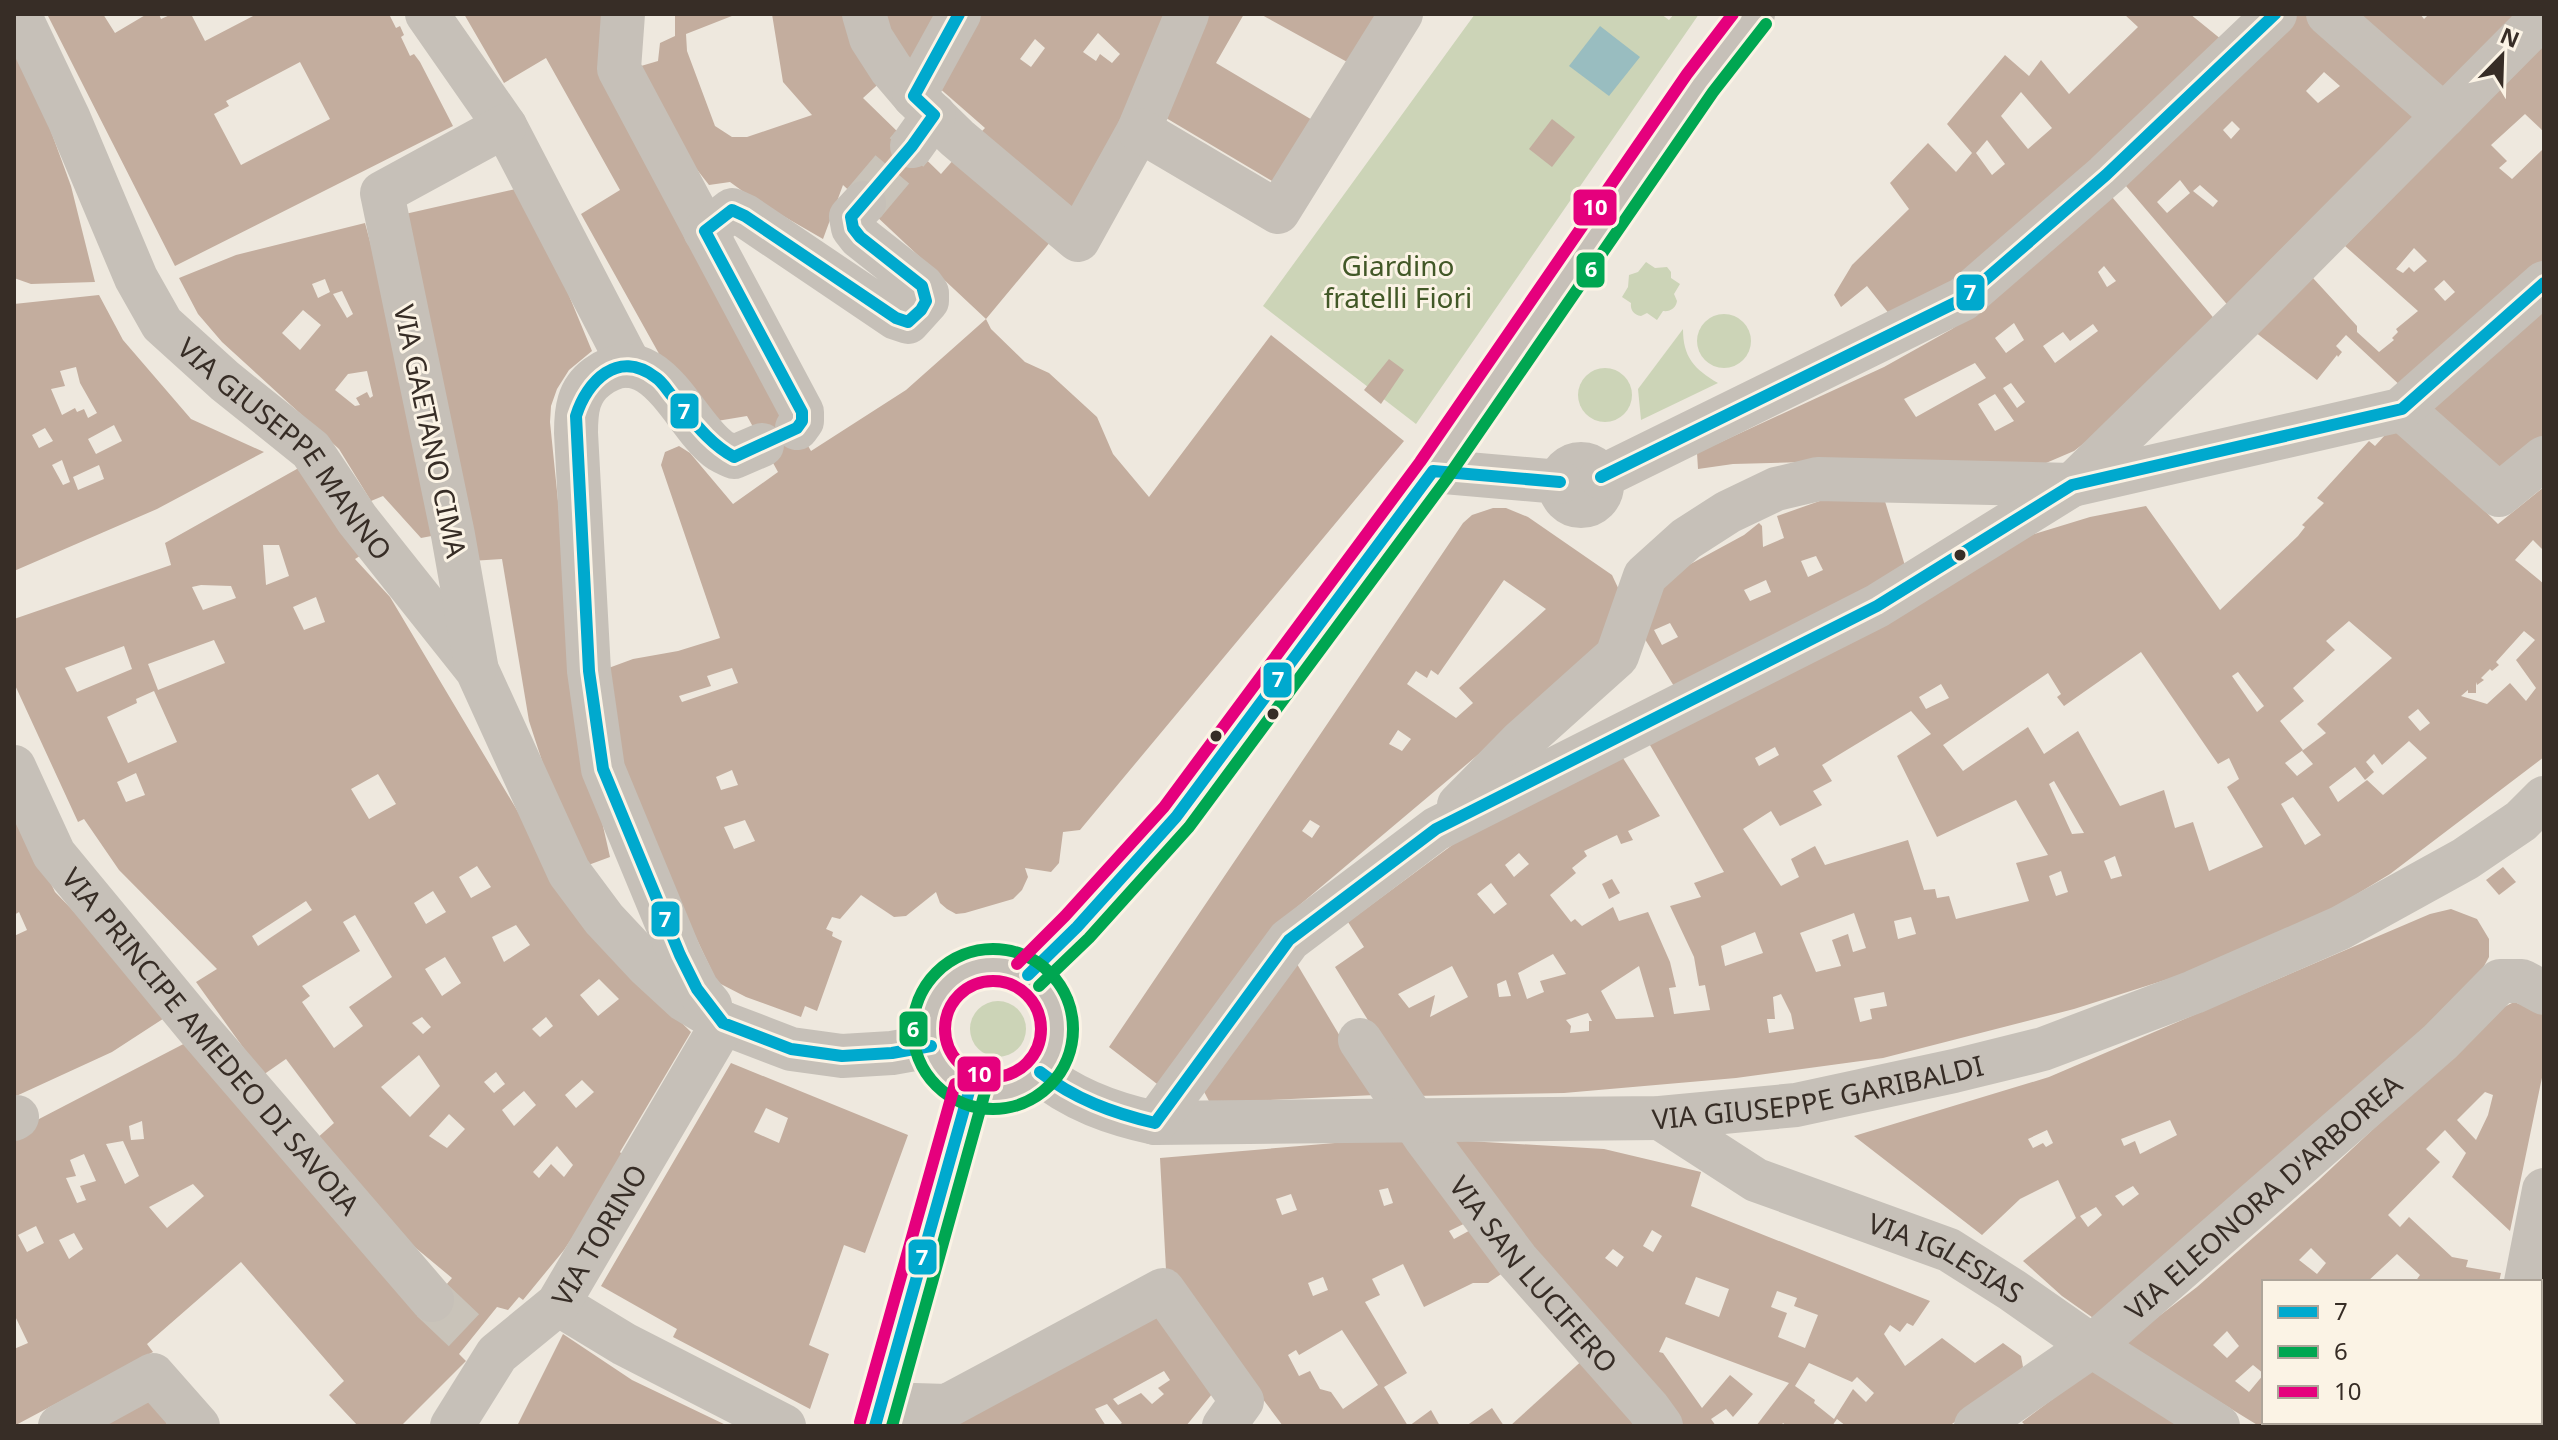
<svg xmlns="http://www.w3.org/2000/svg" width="2558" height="1440" font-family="'Noto Sans',sans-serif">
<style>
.green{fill:#ccd4b7}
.water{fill:#99bdc0}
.building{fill:#c3ad9e;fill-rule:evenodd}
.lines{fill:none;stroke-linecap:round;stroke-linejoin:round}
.minor-tunnel{stroke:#c9c3b9;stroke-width:44;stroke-dasharray:44 22;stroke-linecap:butt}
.minor{stroke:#c6c0b8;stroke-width:44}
.bus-1-casing{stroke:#fbf3e5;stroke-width:18}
.bus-2-casing{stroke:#fbf3e5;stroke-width:18}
.bus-3-casing{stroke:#fbf3e5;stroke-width:18}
.bus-1{stroke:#00a9ce;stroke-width:12}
.bus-2{stroke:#00a651;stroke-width:12}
.bus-3{stroke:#e5007d;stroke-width:12}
.bus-dot{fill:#372d26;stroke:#fbf3e5;stroke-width:3}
.labels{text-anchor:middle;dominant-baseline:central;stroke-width:6;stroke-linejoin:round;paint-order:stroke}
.park-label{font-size:28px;fill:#425827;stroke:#fbf3e5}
.street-label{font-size:28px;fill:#372d26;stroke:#fbf3e5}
.line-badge{stroke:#fbf3e5;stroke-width:3}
.badge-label{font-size:22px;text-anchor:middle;font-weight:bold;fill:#fff}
</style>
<rect width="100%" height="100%" fill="#eee8de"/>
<g class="green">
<path d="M1475 14H1661L1669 20 1674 14H1699L1416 424 1263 306Z"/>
<path d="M1646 262 1655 268 1667 267 1671 272V278L1680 284 1674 294 1677 301C1676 308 1670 312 1663 311L1657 320 1647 313 1641 316C1634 315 1630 310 1631 303L1622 297 1628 287 1629 275 1638 272Z"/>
<circle cx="1724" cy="341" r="27"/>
<path d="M1683 329C1683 357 1694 369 1718 383L1641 420 1638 389Z"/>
<circle cx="1605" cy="395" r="27"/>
<circle cx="998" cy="1029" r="28"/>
</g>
<path class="water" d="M1600 26 1640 57 1609 96 1569 66Z"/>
<g class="building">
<path d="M47 14H103L115 33 147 14H159L161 19 172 14H191L205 41 257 14H389L396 28 400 26 404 35 401 37 410 56 414 54 420 62 453 126 175 266ZM300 62 330 119 241 165 214 114 229 106 226 101Z"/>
<path d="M464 14H611L780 397 811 451 906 390 986 319 991 329 1025 362 1049 373 1097 417 1113 454 1149 497 1271 335 1404 441 1080 830 1063 832 1059 863 1051 872 1025 868 1028 877 1022 890 1013 899 965 913 956 914 947 909 940 903 936 892 906 916 894 917 861 895 840 919 832 917 826 929 833 932 832 936 842 941 817 1011 805 1006 801 1017 746 997 717 982 623 783 595 673 633 659 678 651 720 638 661 465 665 452 679 446 690 453 733 504 778 472 747 416 717 421 672 377 581 214 620 190 546 58 504 83ZM732 668 738 683 682 702 679 696 711 686 707 676ZM732 770 738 785 721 790 716 777ZM745 820 755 841 734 849 724 827Z"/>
<path d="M675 14H737L686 34 687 51 715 126 732 137H747L812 115 783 82 772 14H844L885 78 863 98 941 174 962 150 1056 235 986 319 843 185 823 239 752 198 730 182 709 185 681 149 641 66 658 61 660 43 675 36Z"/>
<path d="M876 14H948L917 68Z"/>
<path d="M975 14H1175L1068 221 978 135 985 128 937 86ZM1098 33 1120 54 1112 63 1100 54 1096 61 1083 52ZM1035 39 1045 48 1031 67 1020 59Z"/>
<path d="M1201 14H1244L1216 63 1314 121 1277 184 1156 112Z"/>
<path d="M1260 14H1379L1349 63Z"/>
<path d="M2124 14H2190L2227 44 1968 285 1894 320 1867 286 1841 307 1834 295 1852 265 1909 209 1890 183 1928 143 1956 172 1972 153 1947 124 2005 55 2029 76 2041 60 2069 94 2138 27ZM2021 92 2052 128 2028 149 2001 116ZM1987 140 2005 164 1992 175 1976 153Z"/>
<path d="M2292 14H2308L2423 113 2231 309 2120 179ZM2324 72 2340 86 2318 103 2306 91ZM2232 121 2240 129 2231 139 2223 130ZM2180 180 2190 193 2167 213 2157 202ZM2200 185 2218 201 2213 207 2193 191Z"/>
<path d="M2343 14H2420L2424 19 2429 14H2522L2442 98Z"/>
<path d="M2544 36V132L2525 114 2491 145 2507 161 2499 168 2512 179 2544 148V261L2404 389 2346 335 2336 346 2342 352 2338 357 2337 355 2317 380 2255 332 2313 278 2357 326V332L2379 352 2394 340 2392 338 2398 332 2396 329 2418 311 2345 246ZM2414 248 2427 261 2414 272 2409 267 2403 273 2396 269ZM2444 280 2455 292 2445 301 2434 289Z"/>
<path d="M14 45 37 93 71 186 95 282 31 284 14 278Z"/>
<path d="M1552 119 1575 137 1552 167 1529 149Z"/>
<path d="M524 187 592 351 569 370 557 389 551 406 550 422 574 659 589 764 610 857 583 867 545 770 529 721 502 559 471 561 405 214Z"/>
<path d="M2107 191 2217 322 2105 427 2074 451 2039 466 1877 460 1733 464 1698 469 1697 453 1884 367 1952 329 1978 310ZM2104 266 2116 281 2107 287 2098 272ZM2014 323 2024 340 2006 353 1995 338ZM2093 324 2098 331 2055 363 2043 346 2063 332 2070 341ZM1975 363 1986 378 1916 417 1904 399ZM2011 383 2025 402 2017 408 2003 388ZM1995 394 2014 421 1995 431 1978 404Z"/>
<path d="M365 223 416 411 442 534 421 538 383 496 371 501 339 449 222 342 198 314 179 278 236 255ZM325 279 330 292 318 298 312 284ZM342 291 353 314 347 318 333 294ZM303 310 321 325 300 350 282 333ZM367 371 373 396 370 398 367 392 356 398 360 405 355 406 335 390 348 374Z"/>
<path d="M99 295 123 340 191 419 264 452 157 509 14 571V304ZM76 367 80 383 97 413 88 418 84 409 77 412 75 408 62 415 51 389 65 386 60 371ZM114 425 122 441 96 454 88 439ZM45 428 53 441 39 448 32 435ZM62 460 70 482 63 485 52 465ZM99 465 104 479 78 490 73 477Z"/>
<path d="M2544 305V439L2504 471 2429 406Z"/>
<path d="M1389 359 1404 370 1381 404 1364 390Z"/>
<path d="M2396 423 2498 524 2544 487V551L2533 540 2515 560 2544 584V757L2390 874 2334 908 2184 974 2074 1009 1883 1058 1736 1078 1564 1093 1415 1096 1335 967 1364 947 1348 922 1493 815 1621 755 1660 816 1628 831 1633 840 1621 844 1617 835 1584 851 1587 856 1572 868 1576 873 1550 895 1571 922 1575 919 1582 926 1613 907 1619 921 1648 912 1670 962 1676 987 1669 988 1674 1014 1710 1010 1705 985 1699 986 1694 957 1670 906 1701 897 1694 883 1724 872 1647 740 2018 539 2090 517 2146 506 2220 610 2298 536 2305 527 2302 525 2324 503 2317 498 2369 441 2375 446ZM2349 621 2392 658 2317 724 2326 733 2302 751 2313 764 2297 776 2285 763 2303 750 2280 721 2304 701 2293 688 2335 650 2326 641ZM2524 631 2535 640 2516 660 2536 688 2526 701 2510 683 2487 704 2461 696 2468 690V693H2476V682L2477 685 2484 680 2481 678 2490 669 2492 671 2499 665 2496 662ZM2141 652 2218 764 2229 758 2239 779 2227 787 2263 847 2209 871 2193 822 2175 828 2164 790 2120 806 2078 731 2044 754 2028 727 1963 771 1943 745 2048 673 2061 694 2057 697 2064 706ZM2238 672 2264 706 2257 712 2232 676ZM1941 684 1949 698 1926 709 1919 697ZM2418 709 2430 723 2420 731 2408 717ZM1911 711 1931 734 1897 756 1937 837 2016 800 2048 855 2016 863 2029 901 1956 919 1949 896 1937 898 1935 889 1924 890 1908 840 1825 865 1815 846 1791 859 1799 877 1781 886 1743 829 1771 811 1780 826 1822 805 1813 791 1832 781 1822 765ZM2409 741 2427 758 2383 795 2367 780 2338 802 2329 787 2355 767 2365 780 2374 772 2366 762 2374 754 2382 765ZM1775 747 1779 755 1759 766 1755 758ZM2054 781 2084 833 2072 834 2049 784ZM2293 797 2321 835 2305 845 2281 804ZM1519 853 1529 864 1514 877 1505 865ZM2115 856 2122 876 2111 879 2104 861ZM2061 871 2068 892 2056 896 2049 876ZM1491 883 1507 904 1494 914 1477 894ZM1854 913 1866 948 1853 952 1848 934 1832 940 1841 966 1816 972 1800 933ZM1911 917 1916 934 1898 939 1894 921ZM1755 932 1763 953 1725 966 1721 946ZM1553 954 1566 974 1540 981 1544 992 1527 999 1518 973ZM1452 966 1468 997 1430 1017 1435 995 1409 1008 1398 994ZM1639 966 1654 1017 1616 1019 1601 991ZM1506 980 1511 996 1499 997 1497 984ZM1884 992 1887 1006 1870 1009 1872 1019 1860 1022 1854 998ZM1781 994 1791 1014 1794 1029 1769 1033 1767 1019H1775L1773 997ZM1588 1013 1592 1021H1589V1031L1570 1033 1571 1026 1566 1020Z"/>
<path d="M304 465 363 554 355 559 390 597 580 916 619 962 691 1032 620 1152 625 1158 564 1250 523 1300 519 1297 508 1310 497 1307 459 1354 466 1361 401 1426H358L329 1395 344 1381 241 1262 147 1344 153 1352 14 1426V1349L28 1343 14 1314V1132L195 1038 421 1314 452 1278 387 1224 315 1140 334 1123 286 1059 263 1075 196 982 217 969 119 870 84 819 78 822 14 683V619L171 565 165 543ZM263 545H279L289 576 266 585ZM201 585 231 586 236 598 203 610 192 587ZM316 597 325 622 304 630 293 607ZM214 640 225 663 158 690 148 664ZM124 646 132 669 77 692 65 668ZM154 691 177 742 128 763 107 717 137 703 136 699ZM136 773 145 795 126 802 117 782ZM378 774 396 804 369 819 351 789ZM477 866 491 887 471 898 459 877ZM433 891 446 912 426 924 414 903ZM306 901 312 910 258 946 252 936ZM355 915 392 977 349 1007 363 1026 334 1048 302 1002 310 996 302 986 360 951 343 922ZM516 925 530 945 504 962 492 937ZM445 957 461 983 442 996 425 969ZM599 979 619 999 598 1016 580 995ZM422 1017 431 1027 423 1034 412 1023ZM546 1017 553 1026 540 1037 532 1029ZM419 1055 440 1086 410 1117 381 1087ZM496 1072 505 1084 494 1093 484 1082ZM582 1080 594 1092 576 1108 565 1095ZM524 1091 536 1105 514 1126 502 1110ZM449 1114 465 1129 447 1148 429 1136ZM142 1121 144 1139 131 1140 129 1126ZM123 1141 139 1176 125 1184 106 1144ZM557 1146 573 1165 564 1177 551 1164 539 1178 533 1172ZM84 1154 96 1181 80 1186 86 1200 77 1203 66 1178 76 1176 70 1160ZM193 1184 204 1196 167 1228 149 1207ZM36 1226 44 1243 27 1252 18 1235ZM74 1233 83 1249 69 1259 59 1240Z"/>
<path d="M1883 495 1907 572 1677 691 1643 636 1649 593 1674 573 1744 535 1759 523 1762 526 1763 547 1784 538 1777 516 1834 496ZM1816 556 1823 570 1808 577 1801 561ZM1766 580 1771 592 1750 601 1744 590ZM1670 623 1678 637 1662 645 1654 630Z"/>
<path d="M1493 508H1506L1528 517 1612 575 1620 592 1615 632 1486 748 1277 924 1161 1087 1109 1047 1463 523 1472 515ZM1504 580 1546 609 1459 688 1473 703 1456 718 1407 684 1416 671 1427 678 1431 670 1438 675ZM1398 730 1411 739 1402 751 1389 744ZM1310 820 1320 826 1312 838 1302 831Z"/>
<path d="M14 808 55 892 172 1013 112 1052 14 1097V936L27 930 19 912 14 915Z"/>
<path d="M2503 867 2516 882 2499 895 2486 880Z"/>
<path d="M1612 879 1620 893 1609 899 1602 884Z"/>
<path d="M2451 909 2477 919 2489 939V957L2478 977 2216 1223 2096 1320 2062 1296 2023 1261 2076 1218 2058 1180 2020 1199 1982 1235 1854 1136 2049 1077 2430 914ZM2170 1120 2177 1135 2140 1154 2135 1141 2124 1146 2121 1139ZM2047 1130 2053 1143 2046 1147 2043 1143 2033 1148 2028 1139ZM2133 1186 2139 1194 2123 1206 2115 1196ZM2096 1207 2102 1215 2088 1227 2080 1216Z"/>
<path d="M1294 959 1375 1095 1210 1103 1200 1084Z"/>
<path d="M2514 1002 2544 1013V1068L2510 1231 2452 1177 2466 1153 2445 1130 2426 1149 2440 1162 2388 1215 2400 1227 2409 1217 2452 1257 2468 1260 2466 1267 2501 1273 2499 1282H2415L2420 1275 2397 1254 2367 1282H2264V1422H2456L2454 1426H2259L2124 1343 2197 1287 2319 1180 2502 1008ZM2485 1092 2493 1095 2488 1115 2476 1140 2457 1120ZM2311 1248 2326 1263 2317 1274 2299 1260ZM2227 1331 2239 1346 2227 1358 2213 1345ZM2253 1365 2264 1374 2249 1392 2235 1381Z"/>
<path d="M731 1063 908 1135 865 1253 844 1245 820 1314 809 1345 829 1354 810 1409 673 1337 677 1329 601 1286ZM766 1108 788 1118 779 1143 754 1132Z"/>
<path d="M1417 1136 1472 1220 1449 1231 1454 1239 1476 1227 1507 1270 1488 1283H1473L1424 1307 1403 1264 1372 1279 1380 1295 1365 1302 1407 1373 1384 1387 1408 1426H1283L1166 1270 1160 1158ZM1388 1188 1393 1203 1384 1206 1379 1190ZM1291 1194 1297 1210 1282 1215 1276 1199ZM1323 1277 1328 1290 1313 1296 1308 1283ZM1342 1330 1378 1385 1343 1409 1331 1392 1320 1389 1310 1371 1299 1376 1288 1355 1296 1350 1299 1355Z"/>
<path d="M1435 1139 1604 1149 1701 1172 1691 1206 1930 1301 1913 1326 1907 1323 1900 1332 1890 1325 1884 1334 1905 1366 1942 1338 1975 1363 2003 1343 2021 1356 2023 1367 2015 1381 1949 1426H1846L1837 1419 1832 1426H1787L1783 1423 1781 1426H1756L1789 1383 1666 1337 1659 1352 1663 1353 1702 1408 1730 1375 1753 1394 1733 1417 1726 1409 1711 1419 1716 1426H1676ZM1652 1230 1662 1236 1653 1252 1643 1246ZM1613 1249 1624 1257 1617 1267 1605 1258ZM1696 1277 1729 1289 1719 1317 1685 1304ZM1777 1291 1797 1298 1794 1306 1818 1315 1805 1348 1778 1337 1787 1313 1771 1307ZM1809 1363 1852 1382 1857 1377 1874 1393 1866 1402 1853 1389 1834 1419 1814 1403 1815 1400 1795 1386Z"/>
<path d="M1159 1313 1212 1394 1186 1426H1117L1122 1423 1107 1404 1095 1409 1106 1426H953ZM1164 1371 1170 1380 1158 1388 1164 1394 1152 1404 1141 1393 1118 1405 1113 1399Z"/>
<path d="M563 1334 632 1380 728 1426H517Z"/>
<path d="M2542 1344 2544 1426H2530L2531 1422H2540Z"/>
<path d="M1586 1357 1645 1426H1510Z"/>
<path d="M2094 1368 2189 1426H2026L2022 1422Z"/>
<path d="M150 1391 168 1426H85Z"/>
<path d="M1492 1408 1504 1426H1466Z"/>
<path d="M1431 1410 1440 1426H1409Z"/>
</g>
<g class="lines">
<g class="minor-tunnel">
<path d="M864 203 912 146"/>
<path d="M432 1300 472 1338"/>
</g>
<g class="minor">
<path id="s1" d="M19 14 69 119 136 278 162 324 225 381 311 450 357 519 477 670 569 872 604 919 647 965 685 1000 723 1023 791 1049 842 1056 892 1053 931 1046"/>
<path d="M427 14 505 126 630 366"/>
<path d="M623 14 619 69 802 412V421L797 428"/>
<path d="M864 14 871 38 891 69 914 96 957 138 1078 240 1139 130 1187 14"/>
<path d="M2328 14 2444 116"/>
<path d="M914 96 959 14"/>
<path d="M1139 130 1278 212 1401 14"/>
<path d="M912 146 934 115"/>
<path d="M705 231 732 210 745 216 896 318 908 322 927 301V293L922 286 860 237 853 228 851 217 864 203"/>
<path d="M2402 409 2499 495 2544 458"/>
<circle cx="1581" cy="485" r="21"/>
<path d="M1433 471 1560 482"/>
<path d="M1601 477 1963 299 2106 175 2275 14"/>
<path d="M476 665 453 535 382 193 505 126"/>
<path id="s2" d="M14 767 54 854 197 1027 432 1300"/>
<path d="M1459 805 1521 742 1617 656 1645 576 1686 539 1728 512 1776 489 1818 479 2072 485 2400 410 2544 283"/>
<circle cx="993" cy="1029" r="64"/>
<path d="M1028 975 1077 927 1176 817 1433 471 1544 313 1700 83 1753 14"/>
<path d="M710 1005 697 989 680 955 603 769 589 671 576 433C576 410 578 391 597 377 654 335 683 422 717 448 721 452 728 454 734 457L762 445"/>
<path id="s3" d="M1360 1040 1425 1137 1517 1260 1648 1408 1661 1426"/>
<path id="s4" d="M1040 1072C1072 1100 1114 1114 1155 1123L1660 1118 1796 1105 1954 1071 2043 1049 2194 992 2340 928 2465 859 2521 821 2544 798"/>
<path id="s5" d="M1660 1118 1756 1180 1949 1250 2012 1290 2092 1346 2218 1426"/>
<path d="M14 1119 17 1117"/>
<path d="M1155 1123 1289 940 1436 829 1877 606 2072 485 2247 314 2544 15"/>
<path d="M2526 1282 2544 1190"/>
<path d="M558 1304 624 1344 784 1426"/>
<path d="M881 1404 947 1406 1163 1290 1242 1401 1224 1426"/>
<path d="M60 1426 153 1375 198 1426"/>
<path id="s6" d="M452 1426 497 1354 558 1304 723 1023"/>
<path d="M875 1426 970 1088"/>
<path id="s7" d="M1976 1426 2092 1346 2440 1042 2500 981H2522L2544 993"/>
<path d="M2490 1426 2491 1422"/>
</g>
<defs>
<g id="bus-1">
<path d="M1601 477 1963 299 2106 175 2275 14"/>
<path d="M1028 975 1077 927 1176 817 1433 471 1560 482"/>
<path d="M931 1046 892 1053 842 1056 791 1049 723 1023 697 989 680 955 603 769 589 671 576 416C587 381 618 349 655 377 662 381 667 390 672 396 691 418 708 443 734 457L797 428 802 421V412L705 231 732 210 745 216 896 318 908 322 921 310 926 301 922 286 860 237 853 228 851 217 912 146 934 115 914 96 959 14"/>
<path d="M1040 1072C1074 1099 1113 1113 1155 1123L1289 940 1436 829 1877 606 2072 485 2402 409 2544 283"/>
<path d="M875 1426 970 1088"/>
</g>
<g id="bus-2">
<circle cx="993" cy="1029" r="80"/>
<path d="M1039 986 1089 938 1189 827 1446 480 1713 92 1766 24"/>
<path d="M892 1426 985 1092"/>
</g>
<g id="bus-3">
<path d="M1017 964 1065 916 1164 807 1420 462 1687 74 1733 14"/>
<circle cx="993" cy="1029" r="48"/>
<path d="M860 1422 955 1084"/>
</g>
</defs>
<use href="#bus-1" class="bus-1-casing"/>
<use href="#bus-2" class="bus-2-casing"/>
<use href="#bus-3" class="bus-3-casing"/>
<use href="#bus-1" class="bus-1"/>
<use href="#bus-2" class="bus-2"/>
<use href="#bus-3" class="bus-3"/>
</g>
<g class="bus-dot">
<circle cx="1960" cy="555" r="7"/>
<circle cx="1273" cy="714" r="7"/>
<circle cx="1216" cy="736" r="7"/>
</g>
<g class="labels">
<g class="park-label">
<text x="1398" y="265">Giardino<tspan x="1398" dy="32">fratelli Fiori</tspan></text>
</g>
<g class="street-label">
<text transform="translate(431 431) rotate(78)">VIA GAETANO CIMA</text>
<text stroke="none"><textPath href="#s1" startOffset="518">VIA GIUSEPPE MANNO</textPath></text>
<text stroke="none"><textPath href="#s2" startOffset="340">VIA PRINCIPE AMEDEO DI SAVOIA</textPath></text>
<text stroke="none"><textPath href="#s4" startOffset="792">VIA GIUSEPPE GARIBALDI</textPath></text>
<text stroke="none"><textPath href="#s7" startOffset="368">VIA ELEONORA D'ARBOREA</textPath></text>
<text stroke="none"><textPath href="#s6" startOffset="244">VIA TORINO</textPath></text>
<text stroke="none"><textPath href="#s5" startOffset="320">VIA IGLESIAS</textPath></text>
<text stroke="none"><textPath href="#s3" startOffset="292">VIA SAN LUCIFERO</textPath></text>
</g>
</g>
<g class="line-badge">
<rect x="1572" y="188" width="46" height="39" rx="8" fill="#e5007d"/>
<rect x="1575" y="251" width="31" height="38" rx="8" fill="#00a651"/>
<rect x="1955" y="273" width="31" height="39" rx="8" fill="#00a9ce"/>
<rect x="669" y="392" width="31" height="38" rx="8" fill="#00a9ce"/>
<rect x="1262" y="661" width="31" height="38" rx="8" fill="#00a9ce"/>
<rect x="650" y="900" width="31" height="38" rx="8" fill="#00a9ce"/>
<rect x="898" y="1010" width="31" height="38" rx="8" fill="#00a651"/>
<rect x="956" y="1055" width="46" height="38" rx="8" fill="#e5007d"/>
<rect x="907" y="1238" width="31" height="38" rx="8" fill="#00a9ce"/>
</g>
<g class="badge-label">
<text x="1595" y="215">10</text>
<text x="1591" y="277">6</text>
<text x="1970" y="300">7</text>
<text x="684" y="419">7</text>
<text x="1278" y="687">7</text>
<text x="665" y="927">7</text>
<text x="913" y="1037">6</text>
<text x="979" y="1082">10</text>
<text x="922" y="1265">7</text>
</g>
<rect width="2558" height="1440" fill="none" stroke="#372d26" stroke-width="32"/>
<rect x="2262" y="1280" width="280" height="144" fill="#fbf3e5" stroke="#ada499" stroke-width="2"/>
<rect x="2278" y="1306" width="40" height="12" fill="#00a9ce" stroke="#ada499" stroke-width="2"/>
<text x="2334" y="1320" font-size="24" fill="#372d26">7</text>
<rect x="2278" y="1346" width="40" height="12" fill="#00a651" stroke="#ada499" stroke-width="2"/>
<text x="2334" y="1360" font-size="24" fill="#372d26">6</text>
<rect x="2278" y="1386" width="40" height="12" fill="#e5007d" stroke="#ada499" stroke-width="2"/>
<text x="2334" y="1400" font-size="24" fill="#372d26">10</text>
<g transform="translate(2502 56) rotate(23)" stroke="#fbf3e5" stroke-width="6" paint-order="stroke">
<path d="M0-6L14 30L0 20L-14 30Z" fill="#372d26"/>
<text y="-12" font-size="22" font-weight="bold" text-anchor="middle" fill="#372d26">N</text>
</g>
</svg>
